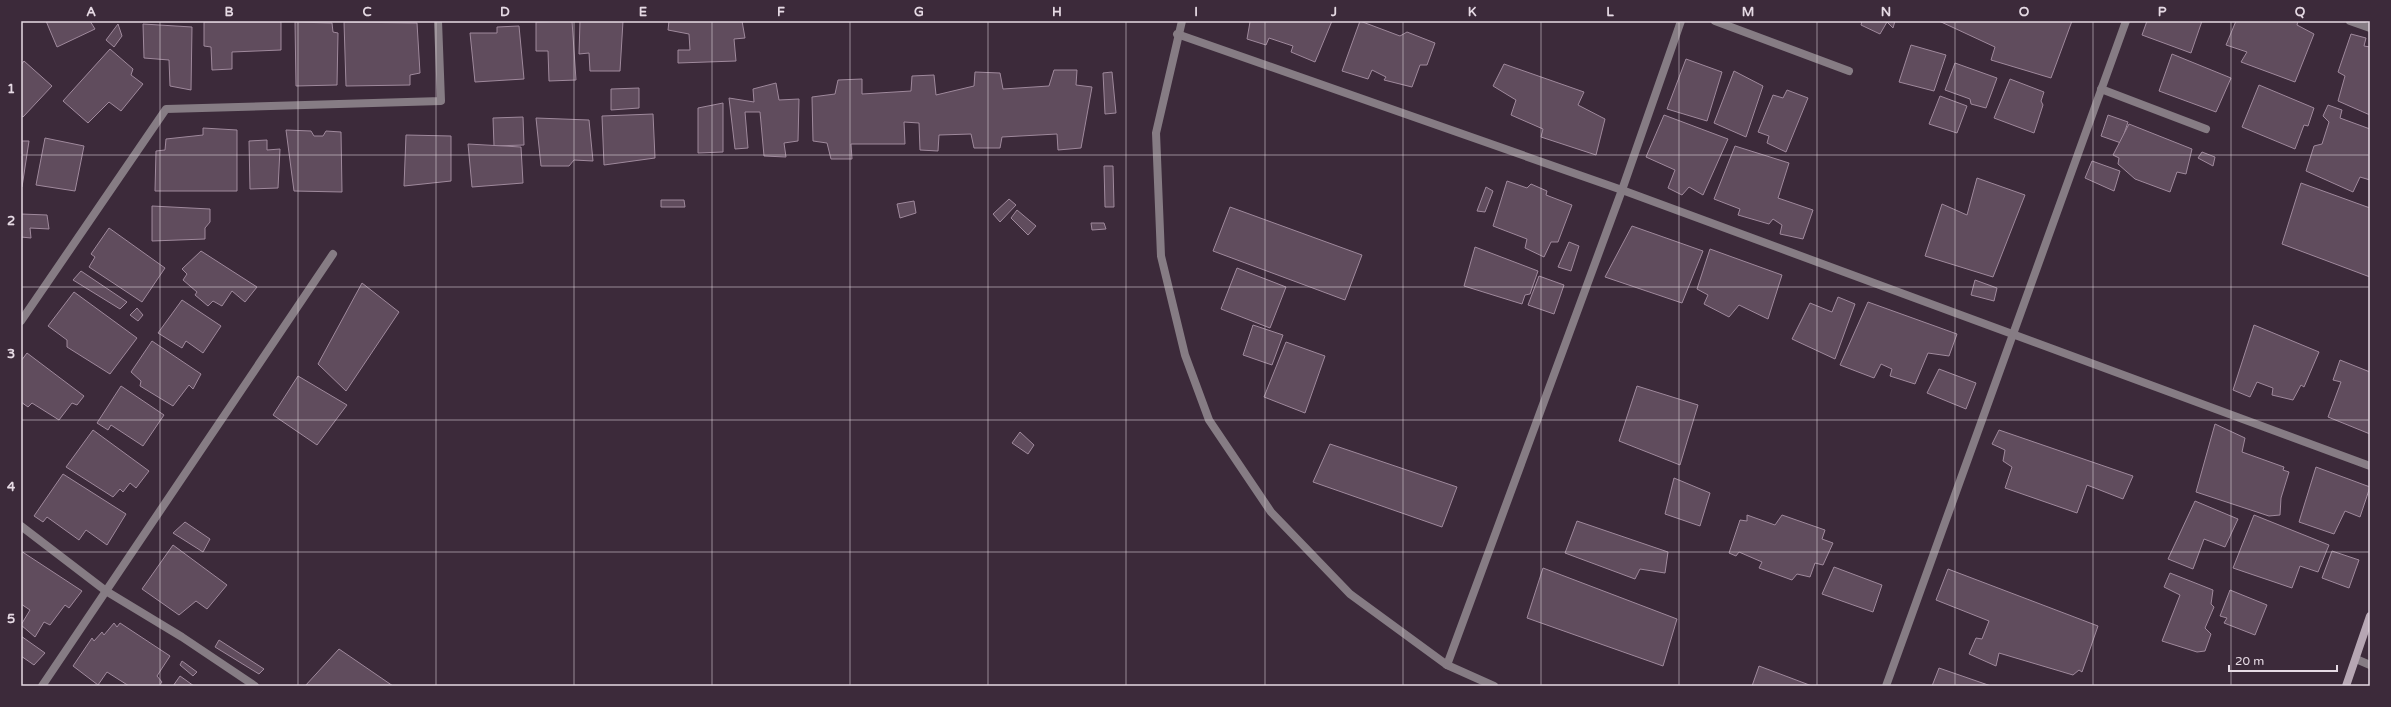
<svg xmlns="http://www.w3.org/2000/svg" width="2391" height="707" font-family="'Varela Round',sans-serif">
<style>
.building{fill:#604c5d;stroke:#9f899c}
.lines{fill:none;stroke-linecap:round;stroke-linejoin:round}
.minor{stroke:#867c84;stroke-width:8}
.tertiary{stroke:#867c84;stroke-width:8}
.secondary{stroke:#b6a6b3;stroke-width:8}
.grid{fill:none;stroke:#e6dae4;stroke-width:1;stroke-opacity:0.55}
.neatline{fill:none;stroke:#e6dae4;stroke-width:1.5}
.grid-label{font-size:13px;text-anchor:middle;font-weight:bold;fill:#e6dae4}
</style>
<rect width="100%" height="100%" fill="#3c2a3a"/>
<g class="building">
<path d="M46 21H90L95 29 57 47Z"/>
<path d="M572 21 576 80 549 81 548 51H536V22Z"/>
<path d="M580 21H623L620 71H590L589 53 579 54Z"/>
<path d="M669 21H742L745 38 734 39 736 61 678 63V50H690L689 34 668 30Z"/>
<path d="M1248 21H1332L1315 62 1291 52 1293 46 1269 38 1266 45 1247 39 1250 22Z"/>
<path d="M1360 21 1400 36 1407 32 1435 43 1427 65H1420L1412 87 1384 80 1386 77 1372 70 1368 79 1342 71Z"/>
<path d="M1862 21H1895L1893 28 1887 22 1880 34 1861 25Z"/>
<path d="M1939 21H2072L2051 78 1991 60 1995 47Z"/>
<path d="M2147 21H2202L2191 53 2142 35Z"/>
<path d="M2236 21H2298L2297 25 2314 34 2295 82 2241 62 2247 52 2226 45Z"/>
<path d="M204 22H281V50L232 52V69L212 70 211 47 204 46Z"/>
<path d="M295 22 332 23 333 32 338 33 337 85 296 86Z"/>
<path d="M344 22 417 23 420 73 410 75V85L346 86Z"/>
<path d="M118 24 122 36 114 47 106 40Z"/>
<path d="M143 24 192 27 191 90 170 86 169 60 144 58Z"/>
<path d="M519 26 524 79 475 82 470 33H497V27Z"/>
<path d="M2351 34 2366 38 2364 46 2370 47V115L2338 101 2345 76 2338 72Z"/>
<path d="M1911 45 1946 55 1934 91 1899 82Z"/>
<path d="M110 49 133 69 131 75 143 84 121 111 109 102 88 123 63 101Z"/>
<path d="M2172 54 2231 78 2216 112 2159 91Z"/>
<path d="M1686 59 1722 72 1707 121 1667 109Z"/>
<path d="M24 61 52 86 23 117 21 116V65Z"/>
<path d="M1955 63 1997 78 1986 108 1971 104 1970 99 1945 90Z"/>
<path d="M1504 64 1584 92 1578 105 1605 119 1596 155 1541 137 1543 129 1511 115 1516 100 1493 86Z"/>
<path d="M1054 70H1077L1076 85 1092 87 1081 148 1058 150 1057 134 1002 137 1000 148H974L971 134 939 135 938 151 920 150 919 123 904 122 905 144H851L852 159H831L827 143 813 141 812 97 835 94 838 80 862 79V94L911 91 912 76 934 75 936 95 974 86 975 72 1000 73 1003 89 1049 86Z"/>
<path d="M1734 71 1763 86 1746 137 1714 123Z"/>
<path d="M1112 72 1116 113 1105 114 1103 73Z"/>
<path d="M2010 79 2044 92 2041 101 2043 105 2034 133 1994 118Z"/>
<path d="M776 83 779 100 799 99 798 141 784 143 786 157 764 156 760 112H745L748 148 735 149 729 98 754 102 753 89Z"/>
<path d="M2259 85 2314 108 2308 126 2304 125 2295 149 2242 127Z"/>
<path d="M639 88V108L611 110V89Z"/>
<path d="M1787 90 1808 98 1786 152 1767 143 1769 136 1758 132 1773 95 1783 98Z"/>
<path d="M1940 96 1967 106 1957 133 1929 124Z"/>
<path d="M723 103V152L698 153V108Z"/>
<path d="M2328 105 2342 110 2340 118 2370 129V180L2360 177 2353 192 2306 171 2314 146 2322 144 2329 122 2323 116Z"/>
<path d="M653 114 655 158 604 165 602 116Z"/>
<path d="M1664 115 1728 139 1703 195 1689 187 1682 195 1668 188 1675 170 1646 157Z"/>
<path d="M2108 115 2128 122 2121 143 2101 136Z"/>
<path d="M523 117 524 145 494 146 493 118Z"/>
<path d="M536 118 589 120 593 161 574 160 569 166H541Z"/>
<path d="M2129 124 2192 149 2186 174 2177 172 2170 192 2135 179 2118 164 2119 158 2113 155Z"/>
<path d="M203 128 237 130V191H155L156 151 165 150 166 139 203 135Z"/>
<path d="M286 130 311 131 314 136H323L326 131 341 132 342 192 294 191Z"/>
<path d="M406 135 451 136V181L404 186Z"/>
<path d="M45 138 84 146 75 191 36 185Z"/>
<path d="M267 140V150L280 149 278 188 250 189 249 141Z"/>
<path d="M21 141H29L22 187H21Z"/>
<path d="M468 144 521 147 523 183 472 187Z"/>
<path d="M1735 146 1789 163 1778 198 1813 210 1803 239 1780 234 1782 225 1773 219 1769 224 1738 215 1740 209 1714 199Z"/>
<path d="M2202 152 2215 157 2213 166 2198 158Z"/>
<path d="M2092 161 2120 171 2114 191 2085 178Z"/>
<path d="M1104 166H1113L1114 207H1105Z"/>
<path d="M1977 178 2025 195 1993 277 1925 256 1942 204 1967 215Z"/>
<path d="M1507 181 1527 188 1531 184 1547 191 1546 195 1572 205 1558 242H1551L1544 257 1525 248 1527 239 1493 226Z"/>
<path d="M2301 183 2370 208V277L2282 244Z"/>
<path d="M1486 187 1493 191 1485 212 1477 211Z"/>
<path d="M1009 199 1016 205 1000 222 993 214Z"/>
<path d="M661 200H684L685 207H661Z"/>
<path d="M914 201 916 213 900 218 897 204Z"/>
<path d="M152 206 210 209V222L205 228V239L152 241Z"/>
<path d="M1230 207 1362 255 1345 300 1213 251Z"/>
<path d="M1017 210 1036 226 1028 235 1011 218Z"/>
<path d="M21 214 47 215 49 229 30 228 31 238 21 237Z"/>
<path d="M1091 223H1104L1106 229 1092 230Z"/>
<path d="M1632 226 1703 251 1682 303 1605 277Z"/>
<path d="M109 228 165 268 142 302 89 267 95 257 91 254Z"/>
<path d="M1569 242 1579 246 1571 271 1558 267Z"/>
<path d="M1475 247 1538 271 1530 294 1525 295 1522 304 1464 286Z"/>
<path d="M1710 249 1782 275 1768 319 1739 305 1729 317 1704 304 1708 295 1697 289Z"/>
<path d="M201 251 257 287 245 302 232 291 222 306 213 301 208 306 195 295 197 292 183 280 187 274 182 269Z"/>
<path d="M1237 268 1286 287 1270 328 1221 309Z"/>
<path d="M81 271 127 302 120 309 73 280Z"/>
<path d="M1539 276 1564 285 1554 314 1528 305Z"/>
<path d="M1975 280 1997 288 1994 301 1971 295Z"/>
<path d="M362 283 399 312 346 391 318 364Z"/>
<path d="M74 292 137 338 110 374 67 347V340L48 326Z"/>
<path d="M1838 297 1855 304 1835 359 1792 339 1810 303 1832 312Z"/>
<path d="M182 300 221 326 203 353 186 341 182 348 158 333Z"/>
<path d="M1868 302 1957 334 1949 356 1928 353 1915 384 1890 376 1892 369 1881 364 1874 378 1840 365Z"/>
<path d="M137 308 143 315 138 321 130 315Z"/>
<path d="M1253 325 1283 335 1272 365 1243 355Z"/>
<path d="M2254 325 2319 352 2304 387 2301 385 2293 400 2272 395 2273 388 2257 382 2250 397 2233 390Z"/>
<path d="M152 341 201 374 193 389 189 385 173 406 140 386 141 381 131 372Z"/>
<path d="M1286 342 1325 356 1305 413 1264 397Z"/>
<path d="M27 353 84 396 77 405 72 403 59 420 32 403 28 407 21 402V361Z"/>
<path d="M2340 360 2370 372V434L2328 417 2341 382 2333 380Z"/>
<path d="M1939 369 1976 383 1966 409 1927 393Z"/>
<path d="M298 376 347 405 317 445 273 415Z"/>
<path d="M121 386 164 415 143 446 111 425 108 430 97 423Z"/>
<path d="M1637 386 1698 405 1680 465 1619 441Z"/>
<path d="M2215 424 2245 438 2242 452 2284 467 2283 470 2289 472 2281 498 2280 515 2269 516 2196 492Z"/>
<path d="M93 430 149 471 136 488 130 483 123 492 120 489 113 497 66 467Z"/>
<path d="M1999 430 2133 476 2123 499 2087 485 2077 513 2005 488 2012 467 2003 461 2005 450 1992 444Z"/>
<path d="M1020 432 1034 445 1028 454 1012 443Z"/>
<path d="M1330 444 1457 487 1442 527 1313 482Z"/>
<path d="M2316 467 2370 487 2360 517 2345 511 2334 534 2299 522Z"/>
<path d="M63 474 126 514 107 545 86 530 79 540 47 517 43 522 34 516Z"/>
<path d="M1674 478 1710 493 1700 526 1665 514Z"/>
<path d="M2195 501 2238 519 2225 547 2204 539 2193 569 2168 559Z"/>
<path d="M1747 515 1775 525 1782 515 1825 530 1822 539 1833 543 1823 565 1815 563 1810 577 1797 574 1792 580 1759 568 1762 562 1739 552 1736 556 1729 553 1740 520 1747 521Z"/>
<path d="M2254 515 2329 545 2318 572 2300 566 2292 588 2233 568Z"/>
<path d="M1577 521 1668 552 1665 573 1640 569 1635 579 1565 553Z"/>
<path d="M185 522 210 539 203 552 173 533Z"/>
<path d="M173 545 227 585 207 609 196 601 179 615 142 589Z"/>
<path d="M21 551 82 591 69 608 65 605 50 625 44 622 35 637 21 625 30 610 21 604Z"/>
<path d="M2332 551 2359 560 2349 588 2322 578Z"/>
<path d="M1834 567 1882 585 1873 612 1822 594Z"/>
<path d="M1543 568 1677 619 1663 666 1527 618Z"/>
<path d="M1948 569 2098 626 2082 672 2079 670 2073 675 1999 653 1996 666 1969 654 1976 638 1982 639 1989 621 1936 600Z"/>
<path d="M2170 573 2213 590 2211 604 2214 607 2205 628 2211 634 2205 651 2197 652 2162 641 2180 595 2164 587Z"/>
<path d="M2230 590 2267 605 2255 635 2224 623 2227 618 2220 616Z"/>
<path d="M114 623 117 627 120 623 170 656 157 676 162 682 159 686H129L107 672 98 685 73 666 92 638 94 641 102 632 104 635Z"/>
<path d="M21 636 45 653 34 665 21 656Z"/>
<path d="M219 640 264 669 259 674 215 647Z"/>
<path d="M339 649 393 686H305Z"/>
<path d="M182 661 197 672 193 676 180 665Z"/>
<path d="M1759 666 1812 686H1752Z"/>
<path d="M1939 668 1991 686H1932Z"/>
<path d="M180 676 194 686H173Z"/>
</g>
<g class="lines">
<g class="minor">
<path d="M1715 21 1849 71"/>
<path d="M2350 21 2370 28"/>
<path d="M1177 34 1622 190 2370 466"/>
<path d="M2101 89 2206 129"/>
<path d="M21 321 166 109 441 101 438 21"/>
<path d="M21 526 106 591 182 637 255 686"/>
<path d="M2356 659 2370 665"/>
<path d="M1447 665 1622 190 1681 21"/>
<path d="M42 686 333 254"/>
<path d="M1886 686 2126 21"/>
</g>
<path class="tertiary" d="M1182 21 1156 133 1161 256 1185 355 1209 420 1271 512 1350 594 1447 665 1494 686"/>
<path class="secondary" d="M2346 686 2370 616"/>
</g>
<path class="grid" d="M160 21V686M298 21V686M436 21V686M574 21V686M712 21V686M850 21V686M988 21V686M1126 21V686M1265 21V686M1403 21V686M1541 21V686M1679 21V686M1817 21V686M1955 21V686M2093 21V686M2231 21V686M21 155H2370M21 287H2370M21 420H2370M21 552H2370"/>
<rect width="2391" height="707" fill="none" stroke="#3c2a3a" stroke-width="44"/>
<path d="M2229 665v6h108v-6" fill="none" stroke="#e6dae4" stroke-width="2"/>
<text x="2235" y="665" font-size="12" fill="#e6dae4" stroke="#3c2a3a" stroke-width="3" paint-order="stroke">20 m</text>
<rect x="22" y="22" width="2347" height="663" class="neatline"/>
<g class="grid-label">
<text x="91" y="16">A</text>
<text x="229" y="16">B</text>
<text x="367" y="16">C</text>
<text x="505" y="16">D</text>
<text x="643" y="16">E</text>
<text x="781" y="16">F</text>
<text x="919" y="16">G</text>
<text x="1057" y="16">H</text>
<text x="1196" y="16">I</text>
<text x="1334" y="16">J</text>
<text x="1472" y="16">K</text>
<text x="1610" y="16">L</text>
<text x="1748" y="16">M</text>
<text x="1886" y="16">N</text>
<text x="2024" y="16">O</text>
<text x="2162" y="16">P</text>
<text x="2300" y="16">Q</text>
<text x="11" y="93">1</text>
<text x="11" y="225">2</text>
<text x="11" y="358">3</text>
<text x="11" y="491">4</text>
<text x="11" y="623">5</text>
</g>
</svg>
